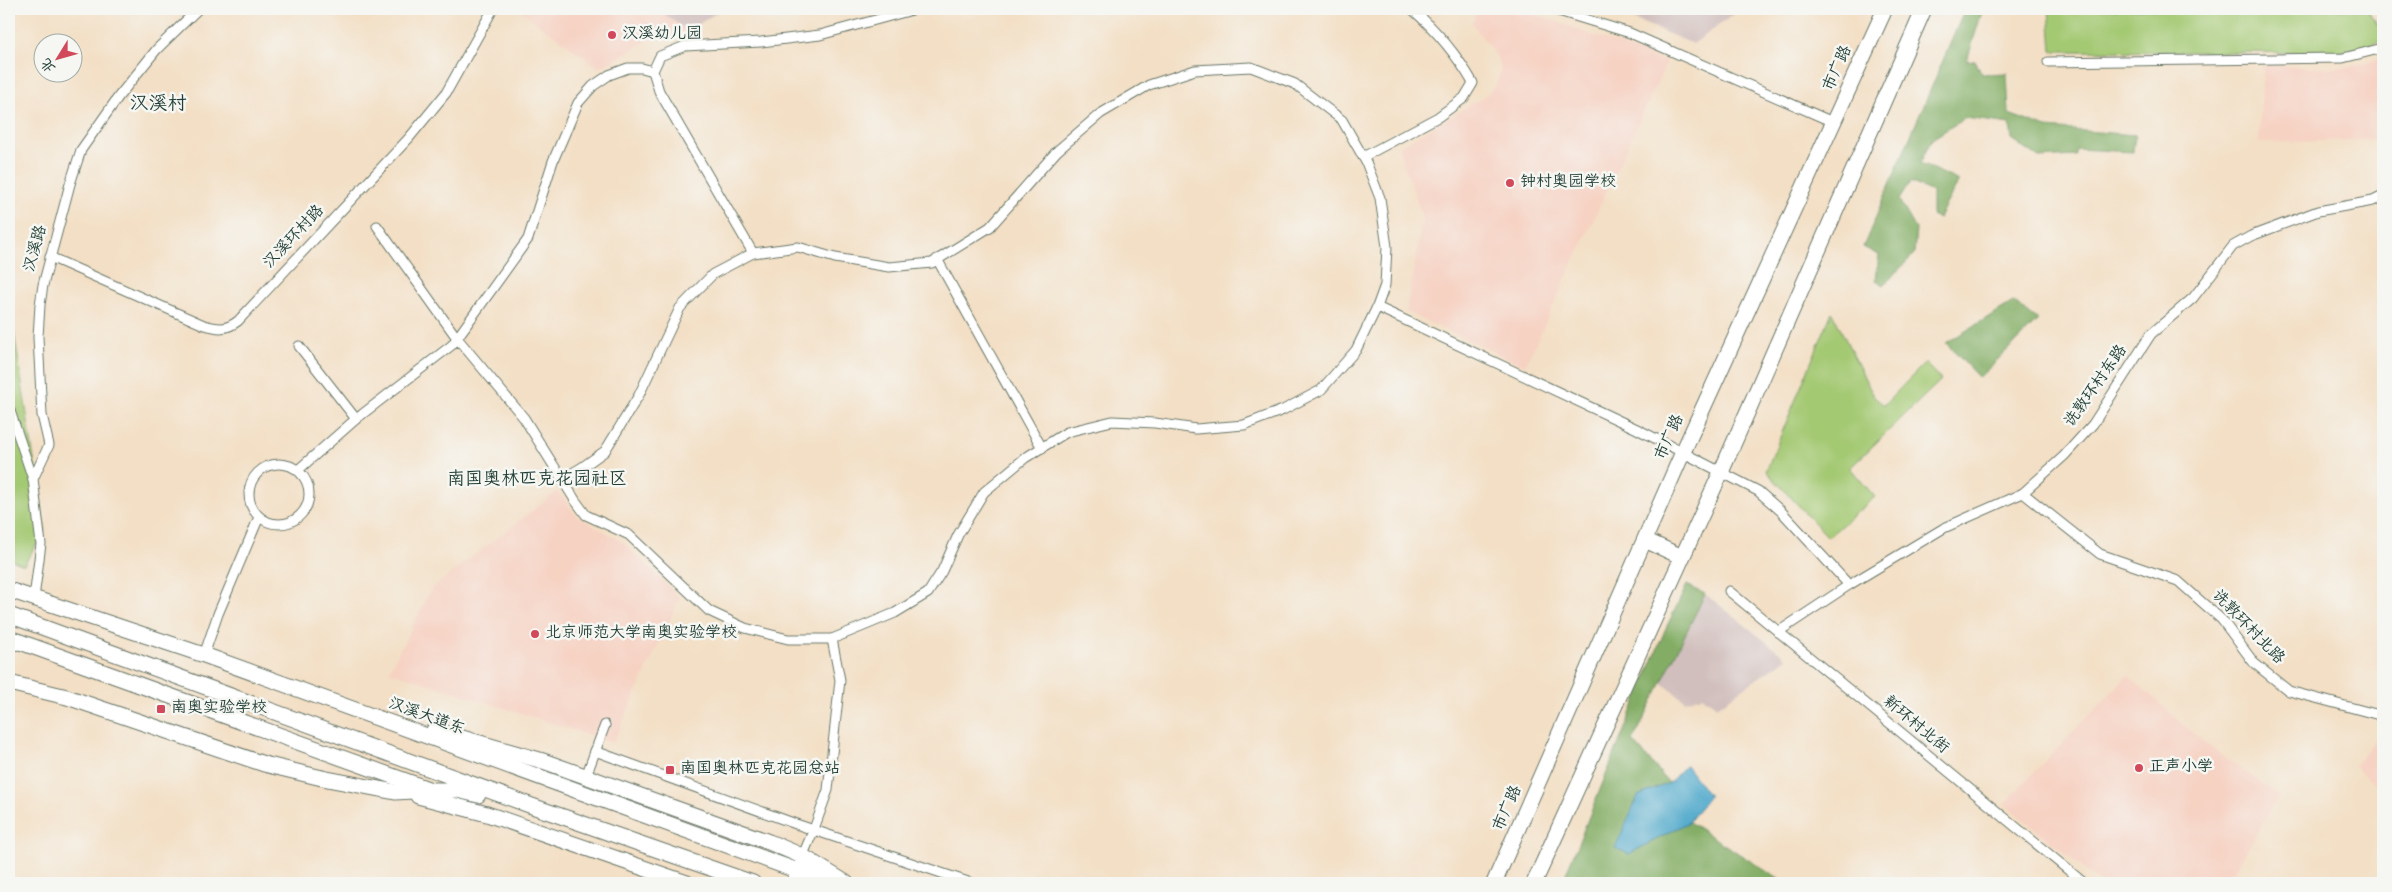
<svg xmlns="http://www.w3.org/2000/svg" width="2392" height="892" font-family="'Gochi Hand','LXGW WenKai TC',sans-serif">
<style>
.built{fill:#f6d2c3}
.industrial{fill:#d1bfbd}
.green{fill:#a4c973;stroke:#628354}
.forest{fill:#83ad65;stroke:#51754c}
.water{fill:#4da7cb;stroke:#367280}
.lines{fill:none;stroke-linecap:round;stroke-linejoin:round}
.minor-casing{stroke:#697667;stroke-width:11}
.primary-casing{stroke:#697667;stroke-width:17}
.trunk-casing{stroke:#697667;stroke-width:17}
.minor{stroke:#fff;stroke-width:9}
.primary{stroke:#fff;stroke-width:15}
.trunk{stroke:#fff;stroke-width:15}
.trunk-bridge-casing{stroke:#697667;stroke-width:17;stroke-linecap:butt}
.trunk-bridge{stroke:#fff;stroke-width:15}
.poi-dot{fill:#d1495b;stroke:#f6f6f2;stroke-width:2}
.labels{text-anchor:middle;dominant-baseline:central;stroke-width:5;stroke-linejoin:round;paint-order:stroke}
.poi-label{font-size:16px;fill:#1f3d34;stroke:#f6f6f2;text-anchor:start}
.street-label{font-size:16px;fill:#1f3d34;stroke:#f6f6f2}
.neighbourhood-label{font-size:18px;fill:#1f3d34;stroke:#f6f6f2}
.quarter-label{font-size:19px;fill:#1f3d34;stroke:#f6f6f2}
</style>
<rect width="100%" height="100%" fill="#f6f6f2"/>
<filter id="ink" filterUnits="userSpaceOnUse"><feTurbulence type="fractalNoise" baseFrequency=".02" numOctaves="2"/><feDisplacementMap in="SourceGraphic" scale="10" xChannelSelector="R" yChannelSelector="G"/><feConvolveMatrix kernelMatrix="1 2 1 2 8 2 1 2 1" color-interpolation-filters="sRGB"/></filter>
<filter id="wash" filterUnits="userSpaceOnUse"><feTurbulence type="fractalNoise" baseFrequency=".0096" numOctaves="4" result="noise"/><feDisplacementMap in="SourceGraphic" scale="20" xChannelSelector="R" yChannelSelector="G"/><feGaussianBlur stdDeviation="1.12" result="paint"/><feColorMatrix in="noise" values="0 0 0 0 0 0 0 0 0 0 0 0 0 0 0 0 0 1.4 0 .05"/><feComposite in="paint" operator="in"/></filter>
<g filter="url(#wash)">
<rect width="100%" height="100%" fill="#f3dfc5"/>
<g class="built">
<path d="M518 9H657L688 31 651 39 600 68Z"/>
<path d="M1477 9H1522L1667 62 1525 366 1406 312 1423 219 1398 147 1484 97 1496 85 1501 70 1497 57 1472 23Z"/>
<path d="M2383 57V139L2259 143 2263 66 2347 68Z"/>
<path d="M558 491 576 515 624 543 680 598 613 743 389 671 432 588Z"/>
<path d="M2128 675 2202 741 2279 796 2227 883H2101L2004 804Z"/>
<path d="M2383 729V791L2354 767Z"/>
</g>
<g class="industrial">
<path d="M657 9H722L688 31Z"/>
<path d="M1609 9H1741L1693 44Z"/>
<path d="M1705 594 1787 658 1717 707 1702 696 1685 701 1661 682Z"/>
</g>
<g class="green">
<path d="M2049 9H2367L2383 33V40L2343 53 2052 51Z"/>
<path d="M9 300 45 530 24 565 9 559Z"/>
<path d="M1832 312 1874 397 1884 405 1925 363 1941 380 1850 468 1875 497 1828 537 1766 471Z"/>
</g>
<g class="forest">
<path d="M1965 9H1983L1967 60 1975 61 1982 74 2007 73 2009 114 2047 128 2135 135 2133 152 2076 149V156L2039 158 2012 140 2010 124 1965 118 1932 139 1920 163 1959 181 1938 219 1932 215V192L1910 182 1899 200 1916 229 1914 254 1884 285 1876 280 1879 255 1863 247Z"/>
<path d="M2013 302 2038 320 1979 378 1946 343Z"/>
<path d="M1687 585 1705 594 1633 741 1669 783 1638 796 1629 854 1689 822 1785 883H1562L1665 630Z"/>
</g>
<path class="water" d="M1686 765 1709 796 1689 822 1629 854 1615 848 1638 796 1669 783Z"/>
</g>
<g filter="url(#ink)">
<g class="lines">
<defs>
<g id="minor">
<path d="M1552 9 1630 33 1835 123"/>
<path d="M2048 62 2343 58 2383 48"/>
<path d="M1363 157 1438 117 1464 98 1473 83C1457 55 1436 30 1412 9"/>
<path d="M377 226 457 338 524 418 575 500 586 515 629 535 709 611 745 628 788 639H832L895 613 928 593 942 571 958 535 984 492 1025 458 1067 432 1112 421 1155 423 1196 429 1244 425 1283 410 1321 390 1356 350 1377 307 1385 285 1387 247 1380 198 1366 162 1342 120 1295 84 1251 67 1195 70 1149 85 1100 114 1057 151 990 227 932 263 889 267 835 258 798 247 753 253 713 274 680 308 639 395 605 451 581 468 562 479"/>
<path d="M753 253 659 91 653 71 660 56 685 46 761 42 820 35 916 9"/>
<path d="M50 257 204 325C219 329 226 330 238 321L409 138 446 93 493 9"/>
<path d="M937 259 1042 448"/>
<path d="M1377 307 1637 429 1758 491 1781 511 1849 585"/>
<path d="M299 346 356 419"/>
<path d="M9 408 33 479"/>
<circle cx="279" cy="494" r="30"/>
<path d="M298 470 356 419 452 345 528 239 553 161 578 103 593 86 609 75 628 68H642L653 71"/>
<path d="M2023 493 2100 554 2178 581 2222 620 2254 663 2289 691 2383 716"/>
<path d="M1729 591 2084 883"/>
<path d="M34 598 41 544 33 479 49 445 42 415 38 337 40 305 43 285 70 184 81 150 119 96 157 49 198 9"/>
<path d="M1778 632 1849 585 1944 528 2023 493 2064 456 2093 424 2151 334 2193 298 2233 246 2251 236 2318 211 2373 201 2383 196"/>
<path d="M204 655 218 614 259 517"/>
<path d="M595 751 796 824 971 883"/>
<path d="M586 776 605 725"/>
<path d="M791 883 814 829 828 790 840 680 832 639"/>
</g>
<g id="primary">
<path d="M1645 540 1682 557"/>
<path d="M9 590 204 655 831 883"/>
<path d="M9 615 532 806 753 883"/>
<path d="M9 638 431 790H457L478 795"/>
<path d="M434 730 543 761 769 842 802 856 846 883"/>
<path d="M418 796 487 814 687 883"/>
<path d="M1494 883 1683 452 1885 9"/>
<path d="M1534 883 1722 470 1924 9"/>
</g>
<g id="trunk">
<path d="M9 643 20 642"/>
<path d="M322 778 395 792 431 790"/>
</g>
</defs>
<use href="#minor" class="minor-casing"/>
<use href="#primary" class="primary-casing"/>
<use href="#trunk" class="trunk-casing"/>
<use href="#minor" class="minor"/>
<use href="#primary" class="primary"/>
<use href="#trunk" class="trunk"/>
<defs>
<path id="trunk-bridge" d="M9 683 67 697 264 764 322 778"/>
</defs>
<use href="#trunk-bridge" class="trunk-bridge-casing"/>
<use href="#trunk-bridge" class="trunk-bridge"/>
</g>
</g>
<g class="poi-dot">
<circle cx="612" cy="35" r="5"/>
<circle cx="1510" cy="183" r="5"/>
<circle cx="535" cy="634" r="5"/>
<rect x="156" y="704" width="10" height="10" rx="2.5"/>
<circle cx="2139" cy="768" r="5"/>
<rect x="665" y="765" width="10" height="10" rx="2.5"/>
</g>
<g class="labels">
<g class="poi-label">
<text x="622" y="35">汉溪幼儿园</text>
<text x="1520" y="183">钟村奥园学校</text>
<text x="545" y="634">北京师范大学南奥实验学校</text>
<text x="171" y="709">南奥实验学校</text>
<text x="2149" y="768">正声小学</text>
<text x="680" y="770">南国奥林匹克花园总站</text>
</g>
<g class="street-label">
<text transform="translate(1839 69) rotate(-66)">市广路</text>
<text transform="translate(295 238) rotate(-47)">汉溪环村路</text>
<text transform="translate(37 249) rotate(-75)">汉溪路</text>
<text transform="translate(2097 387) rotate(-55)">诜敦环村东路</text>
<text transform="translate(1671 438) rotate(-66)">市广路</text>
<text transform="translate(2247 628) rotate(46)">诜敦环村北路</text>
<text transform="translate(426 718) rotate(20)">汉溪大道东</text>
<text transform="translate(1915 726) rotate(40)">新环村北街</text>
<text transform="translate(1509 809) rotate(-66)">市广路</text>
</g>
<g class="neighbourhood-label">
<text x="537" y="480">南国奥林匹克花园社区</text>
</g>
<g class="quarter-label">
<text x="158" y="105">汉溪村</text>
</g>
</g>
<rect width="2392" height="892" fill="none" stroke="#f6f6f2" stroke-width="30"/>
<g transform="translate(58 58) rotate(233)"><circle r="24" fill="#f6f6f2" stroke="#a0aca6"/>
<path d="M0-4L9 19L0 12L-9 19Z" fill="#d1495b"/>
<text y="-8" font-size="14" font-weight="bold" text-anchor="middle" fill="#1f3d34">北</text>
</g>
</svg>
